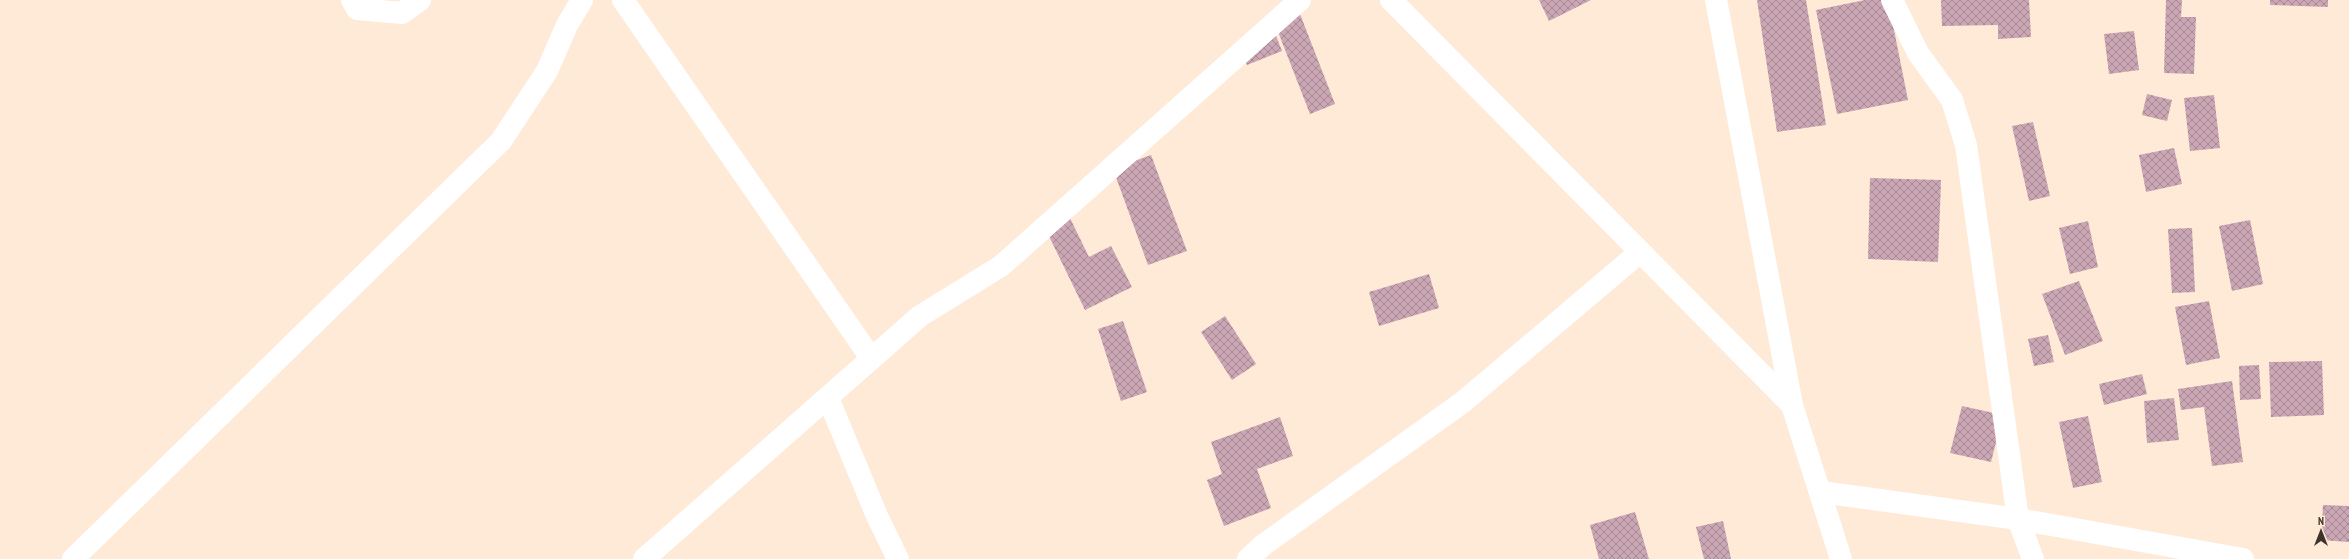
<svg xmlns="http://www.w3.org/2000/svg" width="2349" height="559" font-family="'PT Sans Narrow',sans-serif">
<style>
.building{fill:url(#building-cross-hatch)}
.lines{fill:none;stroke-linecap:round;stroke-linejoin:round}
.minor{stroke:#fff;stroke-width:22}
.major{stroke:#fff;stroke-width:22}
</style>
<defs>
<pattern id="building-cross-hatch" width="8" height="8" patternUnits="userSpaceOnUse"><rect width="8" height="8" fill="#cba6b5"/><path d="M0 0l8 8M0 8l8-8" fill="none" stroke="#a68893"/></pattern>
</defs>
<rect width="100%" height="100%" fill="#ffead7"/>
<g class="building">
<path d="M1539 0H1591L1549 21Z"/>
<path d="M1757 0H1806L1826 125 1777 132Z"/>
<path d="M1865 0H1888L1908 100 1837 114 1816 10Z"/>
<path d="M1941 0H2029L2031 37 1998 39V25L1942 26Z"/>
<path d="M2166 0H2182L2181 17H2196L2194 74 2164 73Z"/>
<path d="M2270 0H2328V7L2270 5Z"/>
<path d="M1300 14 1335 104 1310 114 1275 24Z"/>
<path d="M1273 28 1282 51 1247 65 1237 42Z"/>
<path d="M2134 31 2139 70 2109 74 2104 34Z"/>
<path d="M2147 94 2172 100 2167 121 2142 115Z"/>
<path d="M2214 95 2220 148 2190 151 2184 98Z"/>
<path d="M2033 122 2050 196 2029 201 2012 126Z"/>
<path d="M2174 148 2182 184 2146 192 2139 155Z"/>
<path d="M1151 155 1187 251 1148 265 1113 169Z"/>
<path d="M1870 178 1941 180 1938 262 1868 259Z"/>
<path d="M1069 216 1089 257 1111 246 1132 287 1085 310 1045 228Z"/>
<path d="M2250 220 2263 284 2232 291 2219 226Z"/>
<path d="M2088 221 2098 267 2070 274 2059 228Z"/>
<path d="M2192 228 2195 292 2172 293 2168 229Z"/>
<path d="M1429 274 1439 308 1379 326 1369 292Z"/>
<path d="M2079 281 2103 341 2065 355 2042 294Z"/>
<path d="M2209 301 2220 358 2186 365 2175 307Z"/>
<path d="M1225 316 1256 364 1232 380 1201 332Z"/>
<path d="M1123 321 1147 392 1121 401 1098 329Z"/>
<path d="M2048 335 2054 362 2034 366 2028 339Z"/>
<path d="M2322 361 2324 415 2271 417 2269 362Z"/>
<path d="M2259 365 2261 399 2240 400 2239 366Z"/>
<path d="M2142 374 2147 394 2104 405 2099 384Z"/>
<path d="M2232 381 2243 462 2212 466 2204 407 2181 410 2178 389Z"/>
<path d="M2174 398 2179 440 2147 443 2144 401Z"/>
<path d="M1962 406 2003 415 1991 462 1950 453Z"/>
<path d="M2088 416 2102 482 2073 488 2059 422Z"/>
<path d="M1280 417 1293 456 1257 469 1271 508 1224 526 1207 480 1222 474 1211 442Z"/>
<path d="M2323 505 2349 506V542L2321 540Z"/>
<path d="M1635 512 1649 559H1599L1590 525Z"/>
<path d="M1723 521 1731 559H1704L1696 527Z"/>
</g>
<g class="lines">
<g class="minor">
<path d="M352 0 357 9 402 13 420 0"/>
<path d="M623 0 871 358"/>
<path d="M1391 0 1792 405"/>
<path d="M1892 0 1918 53 1952 100 1966 145 2018 519 2033 559"/>
<path d="M828 398 877 516 898 559"/>
<path d="M1821 492 2018 519 2243 559"/>
<path d="M73 559 501 141 547 71 567 25 582 0"/>
<path d="M644 559 920 316 1001 266 1300 0"/>
<path d="M1248 559 1262 546 1463 402 1640 252"/>
</g>
<path class="major" d="M1716 0 1792 405 1841 559"/>
</g>
<g transform="translate(2321 531)" stroke="#ffead7" stroke-width="3" paint-order="stroke">
<path d="M0-3L7 15L0 10L-7 15Z" fill="#3e342b"/>
<text y="-6" font-size="11" font-weight="bold" text-anchor="middle" fill="#3e342b">N</text>
</g>
</svg>
